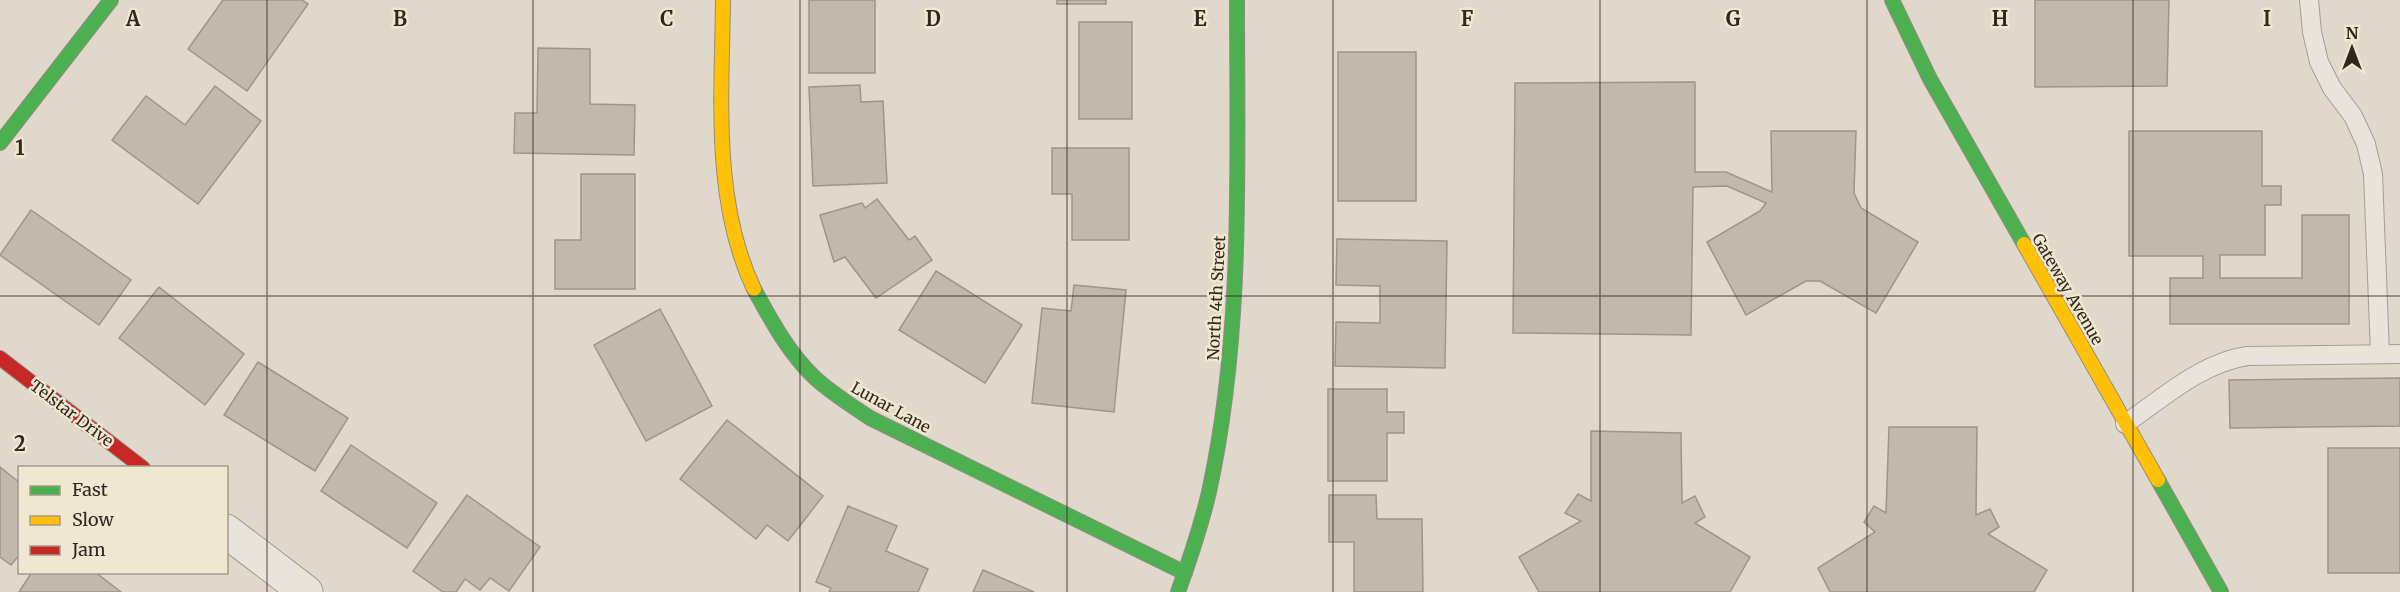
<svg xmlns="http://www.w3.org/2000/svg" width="2400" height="592" font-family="Merriweather,serif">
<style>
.building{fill:#c2b8ac;stroke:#9e958b;stroke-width:1.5}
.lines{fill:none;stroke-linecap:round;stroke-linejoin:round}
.lane-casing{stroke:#a49e94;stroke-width:20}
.street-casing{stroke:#a49e94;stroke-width:35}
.fast-casing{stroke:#948d84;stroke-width:16}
.slow-casing{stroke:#948d84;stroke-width:16}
.jam-casing{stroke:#948d84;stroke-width:16}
.lane{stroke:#e8e4dc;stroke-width:18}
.street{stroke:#e8e4dc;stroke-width:33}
.fast{stroke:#4caf50;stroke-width:14}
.slow{stroke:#ffc107;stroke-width:14}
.jam{stroke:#c62828;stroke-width:14}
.grid{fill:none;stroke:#31271e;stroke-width:1.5;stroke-opacity:0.55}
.labels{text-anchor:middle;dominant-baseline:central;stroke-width:5;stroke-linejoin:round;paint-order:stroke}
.street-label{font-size:16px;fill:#31271e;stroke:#f0e7d1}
.grid-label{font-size:20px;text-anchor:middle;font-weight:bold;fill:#31271e;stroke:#f0e7d1;stroke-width:5;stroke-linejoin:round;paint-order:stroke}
</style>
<rect width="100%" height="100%" fill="#dfd8cb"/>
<g class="building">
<path d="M223 0H302L308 4 247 91 188 49Z"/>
<rect x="809" y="0" width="66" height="73"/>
<rect x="1057" y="0" width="49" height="4"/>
<path d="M2035 0H2169L2167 86 2035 87Z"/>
<rect x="1079" y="22" width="53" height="97"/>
<path d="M538 48 590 49V104L635 105 634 155 514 153 515 113H537Z"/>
<rect x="1338" y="52" width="78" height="149"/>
<path d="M1695 82V172H1726L1772 192 1771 131H1856L1854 193 1861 208 1918 242 1876 313 1820 281H1806L1746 315 1707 242 1760 211 1766 203 1727 186 1693 187 1691 335 1513 333 1515 83Z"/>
<path d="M860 85 861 102 883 101 887 183 813 186 809 87Z"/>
<path d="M215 86 261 121 198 204 112 140 146 96 185 125Z"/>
<path d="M2129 131H2262V186H2281V205H2265V255H2220V278H2302V215H2349V324H2170V278H2203V256H2129Z"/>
<path d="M1052 148H1129V240H1072V194H1052Z"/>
<path d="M581 174H635V289H555V240H581Z"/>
<path d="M877 199 909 240 915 236 932 260 876 298 845 257 834 262 820 215 862 203 865 208Z"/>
<path d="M31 210 131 280 99 325 0 255Z"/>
<path d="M1337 239 1447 241 1445 368 1335 366 1336 322 1380 323V286L1336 285Z"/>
<path d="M936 271 1022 325 985 383 899 330Z"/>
<path d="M1074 285 1126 290 1114 412 1032 403 1042 308 1071 311Z"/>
<path d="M159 287 244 354 205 405 119 338Z"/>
<path d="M660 309 712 406 646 441 594 345Z"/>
<path d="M258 362 348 418 315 471 224 415Z"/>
<path d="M2400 378V426L2230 428 2229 380Z"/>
<path d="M1328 389H1387V412H1404V433H1387V481H1328Z"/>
<path d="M727 420 823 496 788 541 767 525 756 539 680 479Z"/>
<path d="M1889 427H1977L1976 515 1990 509 1999 527 1988 534 2047 570 2034 592H1830L1818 568 1875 532 1864 522 1874 506 1886 513Z"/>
<path d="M1591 431 1681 433 1682 503 1695 496 1705 517 1695 523 1750 557 1730 592H1539L1519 557 1581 521 1565 513 1578 494 1591 501Z"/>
<path d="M351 445 437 503 407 548 321 491Z"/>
<rect x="2328" y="448" width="72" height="125"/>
<path d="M0 467 20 483V554L11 565 0 557Z"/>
<path d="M467 495 540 547 509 591 490 578 480 590 465 579 456 592H443L413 571Z"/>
<path d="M1329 495H1376L1377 519H1422L1423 592H1354V542H1329Z"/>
<path d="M848 506 897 526 886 551 928 569 918 592H829L831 588 816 582Z"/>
<path d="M983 570 1034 592H973Z"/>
<path d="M32 572H95L121 592H19Z"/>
</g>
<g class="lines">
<defs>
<g id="lane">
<path d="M2309 0 2312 32 2319 62 2332 88 2353 116 2366 144 2373 174 2380 354"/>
<path d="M2125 424C2163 398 2201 363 2247 356L2400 354"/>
</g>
<path id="street" d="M226 531 306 592"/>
<g id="fast">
<path d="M1892 0 1930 79 2024 244"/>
<path d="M0 143 111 0"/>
<path d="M754 289C771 320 788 352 814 377 831 393 851 405 870 418L1185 573"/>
<path d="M2158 480 2221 592"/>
<path d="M1178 592C1190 559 1201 526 1209 492 1244 332 1237 164 1237 0"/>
</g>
<g id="slow">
<path d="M723 0C722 95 712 201 754 289"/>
<path d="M2024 244 2158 480"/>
</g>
<path id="jam" d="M0 358 143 468"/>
</defs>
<use href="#lane" class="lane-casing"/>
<use href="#street" class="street-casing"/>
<use href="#fast" class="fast-casing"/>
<use href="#slow" class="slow-casing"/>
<use href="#jam" class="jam-casing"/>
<use href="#lane" class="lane"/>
<use href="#street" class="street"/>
<use href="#fast" class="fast"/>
<use href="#slow" class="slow"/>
<use href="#jam" class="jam"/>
</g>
<path class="grid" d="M267 0V592M533 0V592M800 0V592M1067 0V592M1333 0V592M1600 0V592M1867 0V592M2133 0V592M0 296H2400"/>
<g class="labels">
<g class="street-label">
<text transform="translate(2068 289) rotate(60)">Gateway Avenue</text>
<text transform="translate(1216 298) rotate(-87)">North 4th Street</text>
<text transform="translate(891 407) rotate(29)">Lunar Lane</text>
<text transform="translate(72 413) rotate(37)">Telstar Drive</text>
</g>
</g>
<g class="grid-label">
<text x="133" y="26">A</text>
<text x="400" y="26">B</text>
<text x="667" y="26">C</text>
<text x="933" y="26">D</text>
<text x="1200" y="26">E</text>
<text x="1467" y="26">F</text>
<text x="1733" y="26">G</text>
<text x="2000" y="26">H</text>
<text x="2267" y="26">I</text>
<text x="20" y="155">1</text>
<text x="20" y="451">2</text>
</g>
<rect x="18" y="466" width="210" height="108" fill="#f0e7d1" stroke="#a49a89" stroke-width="1.5"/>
<rect x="30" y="486" width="30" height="9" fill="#4caf50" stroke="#a49a89" stroke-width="1.5"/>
<text x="72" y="496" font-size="18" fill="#31271e">Fast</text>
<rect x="30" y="516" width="30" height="9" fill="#ffc107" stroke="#a49a89" stroke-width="1.5"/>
<text x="72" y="526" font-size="18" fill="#31271e">Slow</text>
<rect x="30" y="546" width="30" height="9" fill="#c62828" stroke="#a49a89" stroke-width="1.5"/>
<text x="72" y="556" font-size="18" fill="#31271e">Jam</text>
<g transform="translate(2352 48)" stroke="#f0e7d1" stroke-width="4.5" paint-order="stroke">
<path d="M0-4.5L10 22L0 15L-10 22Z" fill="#31271e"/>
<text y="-9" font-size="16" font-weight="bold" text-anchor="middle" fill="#31271e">N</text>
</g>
</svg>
